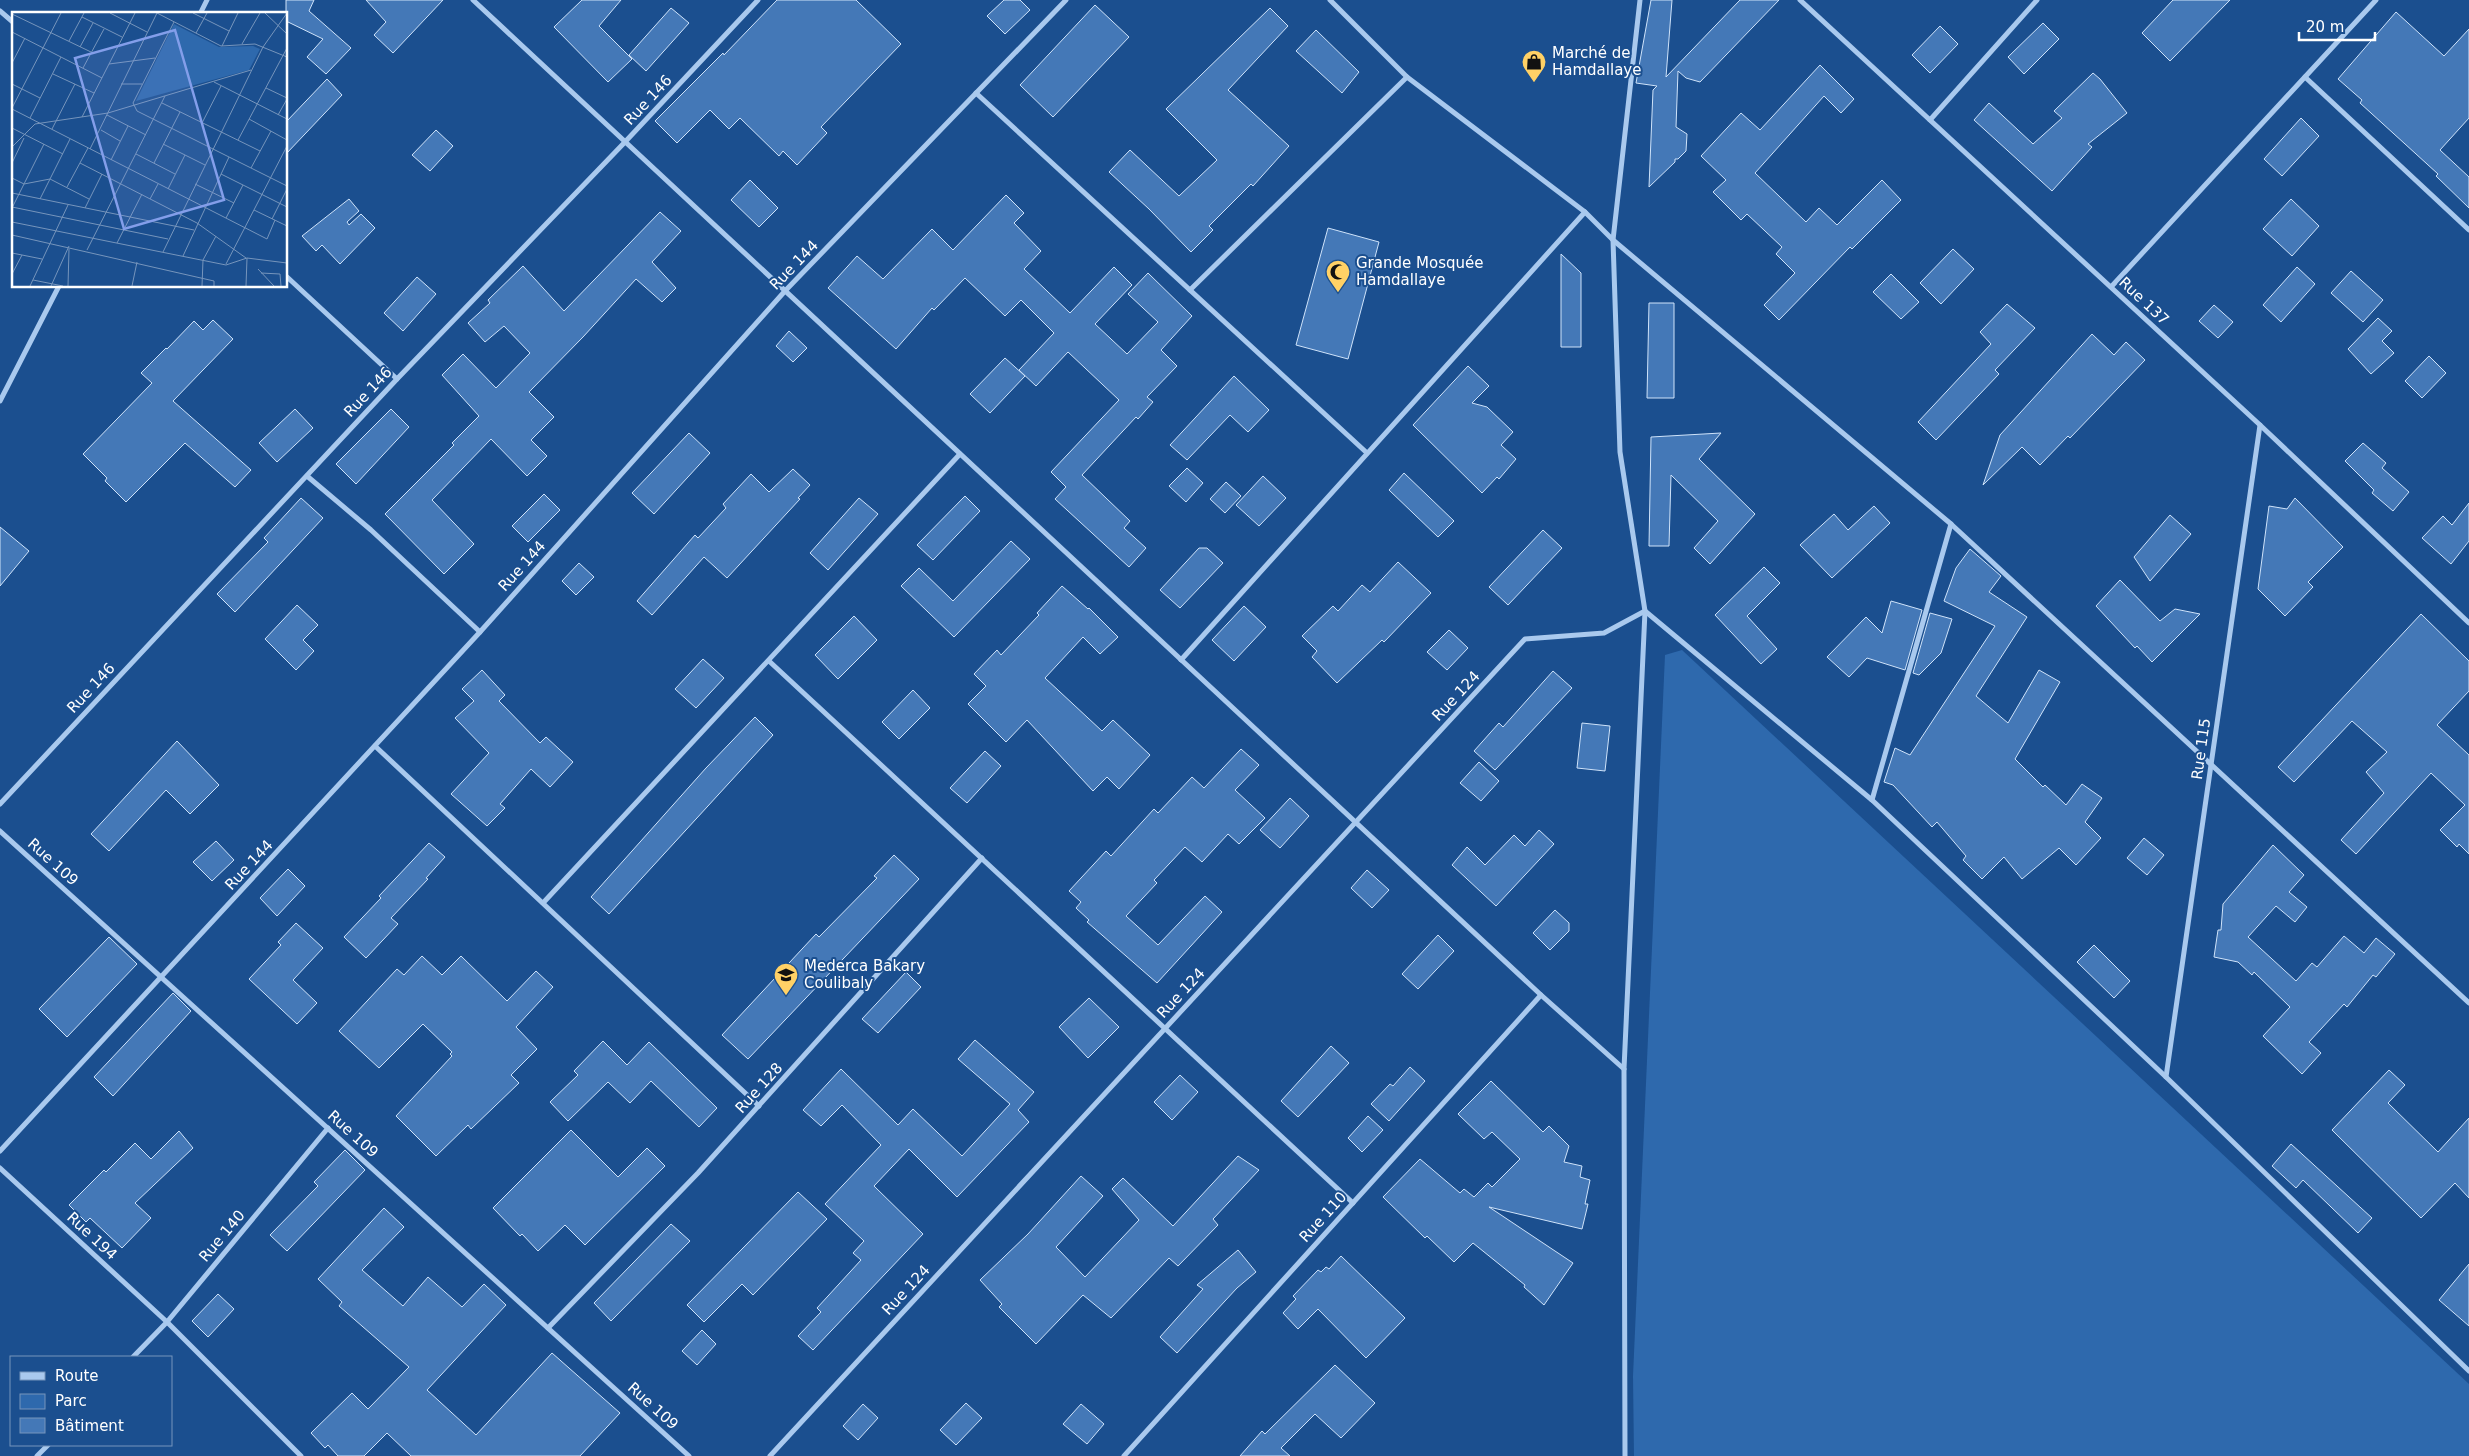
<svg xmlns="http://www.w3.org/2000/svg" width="2469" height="1456" font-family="'DejaVu Sans',sans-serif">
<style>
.green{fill:#2e69ad}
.building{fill:#4478b7;stroke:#cfe3fa}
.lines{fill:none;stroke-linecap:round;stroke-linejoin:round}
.minor{stroke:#a9c9ee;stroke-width:5}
.labels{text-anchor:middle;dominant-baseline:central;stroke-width:4;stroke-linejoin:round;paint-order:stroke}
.poi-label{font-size:15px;fill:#fff;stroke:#1b4f8f;text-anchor:start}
.street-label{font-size:15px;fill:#fff;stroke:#1b4f8f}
.inset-road{fill:none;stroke:#7695bc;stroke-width:1}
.view{fill:#839eea;fill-opacity:0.15;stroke:#839eea;stroke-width:2.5}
.inset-edge{fill:none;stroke:#fff;stroke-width:2.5}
</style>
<rect width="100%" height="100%" fill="#1b4f8f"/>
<path class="green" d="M1682 650 2469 1384V1456H1634L1633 1376 1665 655Z"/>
<g class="building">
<path d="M286 0H314L309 11 351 48 326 74 307 57 323 39 286 21Z"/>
<path d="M366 0H443L393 53 374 35 386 22Z"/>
<path d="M582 0H621L599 26 632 59 608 82 554 27Z"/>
<path d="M777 0H856L901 44 821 127 827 133 797 165 783 151 779 156 740 118 729 129 710 110 677 143 655 121 723 53 724 55Z"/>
<path d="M1004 0H1020L1030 10 1005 34 987 16Z"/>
<path d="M1651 0H1672L1666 77 1740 0H1779L1700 82 1686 78 1678 71 1676 127 1687 134 1686 151 1678 159H1675V162L1649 187 1653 90 1657 86 1636 83Z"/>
<path d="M2173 0H2230L2170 61 2142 33Z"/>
<path d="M1095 5 1129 37 1053 117 1020 85Z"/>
<path d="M671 8 689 23 646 71 629 55Z"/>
<path d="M1270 8 1288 26 1228 90 1289 146 1253 186 1251 184 1209 226 1213 230 1191 252 1149 209 1109 172 1130 150 1179 196 1217 160 1166 109Z"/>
<path d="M2396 12 2444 56 2469 29V118L2440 150 2469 177V208L2436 176 2438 174 2360 103 2362 100 2338 79Z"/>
<path d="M2043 23 2059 39 2024 74 2008 57Z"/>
<path d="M1940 26 1958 44 1930 73 1912 55Z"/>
<path d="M1316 30 1359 72 1342 93 1296 51Z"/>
<path d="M1820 65 1854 99 1841 113 1824 96 1755 173 1806 222 1819 208 1837 225 1882 180 1901 200 1852 249 1850 247 1779 320 1764 305 1795 273 1776 254 1782 247 1747 214 1741 220 1713 192 1726 180 1701 156 1741 113 1760 130Z"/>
<path d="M2093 73 2100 79 2127 113 2088 144 2092 147 2052 191 1974 120 1989 103 2033 144 2062 118 2054 111Z"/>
<path d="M327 79 342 95 286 154V122Z"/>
<path d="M2301 118 2319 136 2282 176 2264 159Z"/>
<path d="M436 130 453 146 430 171 412 155Z"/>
<path d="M750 180 778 208 759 227 731 200Z"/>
<path d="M1006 195 1024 213 1014 223 1041 251 1024 269 1070 313 1114 267 1132 285 1095 324 1127 354 1158 322 1128 294 1148 273 1192 316 1161 350 1177 366 1147 397 1153 402 1138 419 1136 417 1082 475 1130 521 1124 528 1146 548 1129 567 1055 499 1066 487 1051 472 1119 400 1068 352 1036 386 1019 370 1054 333 1021 300 1005 316 965 278 934 310 932 308 896 349 828 288 857 256 883 279 932 229 953 250Z"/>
<path d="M349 199 359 211 347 222 349 225 361 214 375 228 340 264 322 245 316 251 302 236Z"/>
<path d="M2291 199 2319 226 2292 256 2263 229Z"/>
<path d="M660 212 681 231 652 262 676 288 662 302 636 279 583 337 529 392 554 417 531 440 547 456 527 476 491 439 432 500 474 544 444 574 385 514 454 445 452 443 479 416 442 375 463 354 496 388 530 353 504 326 485 342 468 323 490 303 488 300 523 266 564 311Z"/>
<path d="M1328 228 1379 242 1348 359 1296 345Z"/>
<path d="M1953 249 1974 269 1941 304 1920 283Z"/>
<path d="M1561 254 1581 273V347H1561Z"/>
<path d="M2297 267 2315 284 2281 322 2263 305Z"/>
<path d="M2351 271 2383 300 2363 322 2331 293Z"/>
<path d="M1891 274 1919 302 1901 319 1873 292Z"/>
<path d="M417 277 436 294 403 331 384 313Z"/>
<path d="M1649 303H1674V398H1647Z"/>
<path d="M2007 304 2035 328 1995 370 1999 374 1936 440 1918 422 1991 344 1980 332Z"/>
<path d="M2214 305 2233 322 2218 338 2199 321Z"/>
<path d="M2378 318 2392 331 2382 341 2394 353 2371 374 2348 349Z"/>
<path d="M213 320 233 339 173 401 251 470 235 487 185 443 126 502 105 481 107 478 83 454 152 383 141 373 166 348 167 349 194 321 203 330Z"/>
<path d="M789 331 807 348 793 362 776 346Z"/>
<path d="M2092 334 2114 355 2126 342 2145 360 2070 438 2068 436 2040 465 2022 447 1983 485 2000 435Z"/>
<path d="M2429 356 2446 373 2422 398 2405 381Z"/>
<path d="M1005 358 1025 376 990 413 970 394Z"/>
<path d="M1468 366 1489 386 1472 403 1487 407 1513 432 1501 445 1516 459 1499 479 1497 477 1482 493 1413 425Z"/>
<path d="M1234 376 1269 410 1248 432 1230 415 1187 460 1170 445Z"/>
<path d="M295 409 313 428 277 462 259 443Z"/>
<path d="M391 409 409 427 356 484 336 464Z"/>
<path d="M689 433 710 453 654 514 632 493Z"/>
<path d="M1721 433 1699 459 1755 514 1710 564 1694 548 1718 521 1671 475 1669 546H1649L1651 437Z"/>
<path d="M2363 443 2386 463 2382 468 2409 492 2393 511 2372 493 2374 490 2345 461Z"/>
<path d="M1187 468 1203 483 1186 502 1169 486Z"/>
<path d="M793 469 810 485 798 498 800 499 727 578 704 557 652 615 637 601 695 535 698 538 726 508 723 504 751 474 769 492Z"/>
<path d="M1404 473 1454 521 1438 537 1389 490Z"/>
<path d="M1263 476 1286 498 1259 526 1236 505Z"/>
<path d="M1226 482 1241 496 1225 513 1210 499Z"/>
<path d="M544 494 560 510 528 542 512 526Z"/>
<path d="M965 496 980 511 933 560 917 545Z"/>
<path d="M301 498 323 518 235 612 217 594 268 542 264 538Z"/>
<path d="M859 498 878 514 828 570 810 553Z"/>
<path d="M2295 498 2343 547 2308 582 2313 587 2285 616 2258 589 2269 506 2287 509Z"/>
<path d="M2469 503V541L2451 564 2422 538 2443 516 2452 525Z"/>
<path d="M1874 506 1890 523 1832 578 1800 545 1834 514 1848 530Z"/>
<path d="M2170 515 2191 534 2150 581 2134 557Z"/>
<path d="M0 527 29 551 0 586Z"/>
<path d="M1543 530 1562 548 1508 605 1489 587Z"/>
<path d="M1011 541 1030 559 954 637 901 586 919 568 953 601Z"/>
<path d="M1199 548H1207L1223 563 1180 608 1160 590Z"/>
<path d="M1970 549 2001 576 1989 592 2027 617 1976 696 2008 723 2039 670 2060 682 2015 759 2043 787 2045 785 2066 805 2082 784 2102 798 2085 822 2101 838 2076 865 2059 848 2022 879 2004 857 1982 879 1963 860 1966 856 1937 822 1932 827 1893 785 1884 782 1895 748 1910 755 1995 626 1944 601 1956 568Z"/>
<path d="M1398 562 1431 593 1384 642 1382 640 1337 683 1312 657 1317 651 1302 636 1333 606 1338 611 1362 585 1370 592Z"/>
<path d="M579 563 594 577 576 595 562 581Z"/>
<path d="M1764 567 1780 583 1747 616 1777 649 1761 664 1715 615Z"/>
<path d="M2120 580 2160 621 2175 609 2200 614 2152 662 2137 646 2135 648 2096 606Z"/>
<path d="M1062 586 1088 609 1089 608 1118 637 1100 654 1083 637 1045 678 1102 731 1113 720 1150 755 1119 789 1107 777 1093 791 1027 720 1006 742 968 704 986 686 974 674 997 650 1001 655 1039 615 1037 613Z"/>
<path d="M1891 601 1922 610 1905 670 1867 658 1849 677 1827 657 1866 617 1882 633Z"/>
<path d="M297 605 318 625 303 640 314 651 296 670 265 639Z"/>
<path d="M1244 606 1266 627 1234 661 1212 640Z"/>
<path d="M1930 613 1952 619 1941 653 1919 675 1913 673Z"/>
<path d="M2421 614 2469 661V691L2437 725 2469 755V854L2459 844 2457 847 2440 830 2465 805 2431 773 2356 854 2341 840 2384 793 2366 772 2387 752 2352 721 2294 782 2278 767Z"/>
<path d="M854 616 877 640 838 679 815 655Z"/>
<path d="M1449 630 1468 648 1447 670 1427 652Z"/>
<path d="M703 659 724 678 696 708 675 689Z"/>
<path d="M482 670 505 695 499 701 540 743 546 737 573 762 550 787 531 769 500 804 505 808 487 826 451 794 489 753 455 718 474 701 462 689Z"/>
<path d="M1553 671 1572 688 1495 770 1474 751 1499 723 1503 727Z"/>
<path d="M913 690 930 708 899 739 882 722Z"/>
<path d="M755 717 773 735 609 914 591 897 706 768Z"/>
<path d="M1582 723 1610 726 1605 771 1577 768Z"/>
<path d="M177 741 219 785 190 814 166 790 109 851 91 834Z"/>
<path d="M1241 749 1259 765 1235 790 1265 818 1239 844 1228 834 1202 862 1185 847 1154 880 1157 883 1126 916 1158 945 1205 896 1222 912 1157 983 1087 922 1089 920 1076 908 1081 902 1069 891 1106 851 1111 856 1154 809 1158 813 1192 777 1204 788Z"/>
<path d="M985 751 1001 766 967 803 950 788Z"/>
<path d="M1479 762 1499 781 1481 801 1460 783Z"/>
<path d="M1290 798 1309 816 1280 848 1260 830Z"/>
<path d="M1539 830 1554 844 1496 906 1452 865 1467 847 1485 865 1514 835 1525 846Z"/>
<path d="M2144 838 2164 855 2147 875 2127 858Z"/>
<path d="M216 841 234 860 212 881 193 862Z"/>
<path d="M429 843 445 857 426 878 428 879 391 918 398 924 366 958 344 937 381 898 379 896Z"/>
<path d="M2273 845 2304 875 2289 892 2307 907 2295 922 2276 906 2248 937 2296 981 2312 963 2317 967 2344 936 2364 953 2376 938 2395 954 2376 977 2373 975 2347 1007 2344 1004 2309 1042 2321 1053 2302 1074 2263 1036 2290 1007 2254 972 2252 975 2238 962 2214 957 2218 930H2221L2223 904Z"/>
<path d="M894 855 919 879 748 1059 722 1035 816 934 819 937 877 878 874 876Z"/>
<path d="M288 869 305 886 277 916 260 898Z"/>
<path d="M1367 870 1389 890 1372 908 1351 888Z"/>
<path d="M1555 910 1569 923V931L1550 950 1533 933Z"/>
<path d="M296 923 323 948 293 980 317 1003 297 1024 249 979 281 945 278 942Z"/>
<path d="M1438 935 1454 951 1418 989 1402 974Z"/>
<path d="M109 937 137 964 67 1037 39 1009Z"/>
<path d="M2094 945 2130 981 2114 998 2077 962Z"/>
<path d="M422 956 442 975 461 956 507 1001 536 971 553 987 516 1027 537 1049 511 1075 519 1083 471 1129 468 1125 436 1156 396 1116 452 1056 450 1054 452 1052 423 1024 379 1068 339 1031 397 969 404 975Z"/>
<path d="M906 972 921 987 878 1033 862 1019Z"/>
<path d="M173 993 191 1011 113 1096 94 1077Z"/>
<path d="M1089 998 1119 1027 1088 1058 1059 1027Z"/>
<path d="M975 1040 1034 1092 1018 1110 1029 1122 957 1197 909 1149 874 1186 923 1234 813 1350 798 1336 821 1312 817 1308 861 1260 853 1253 864 1241 825 1204 881 1145 842 1105 821 1126 803 1110 841 1069 898 1125 913 1109 962 1156 1010 1104 958 1059Z"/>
<path d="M603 1041 627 1065 649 1042 717 1108 699 1127 651 1081 630 1103 608 1082 568 1121 550 1102 578 1075 574 1071Z"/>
<path d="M1331 1046 1349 1063 1298 1117 1281 1101Z"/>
<path d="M1410 1067 1425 1081 1389 1121 1371 1104 1390 1084 1393 1086Z"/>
<path d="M2389 1070 2405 1085 2388 1103 2438 1152 2469 1118V1198L2455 1183 2421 1218 2332 1130Z"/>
<path d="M1180 1075 1198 1092 1172 1120 1154 1102Z"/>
<path d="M1491 1081 1543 1132 1549 1126 1569 1146 1564 1162 1582 1166 1580 1177 1590 1180 1585 1204H1588L1582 1229 1489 1207 1573 1263 1544 1305 1524 1287 1525 1285 1473 1243 1454 1262 1427 1236 1425 1238 1383 1197 1420 1159 1460 1193 1464 1189 1474 1197 1488 1183 1492 1187 1520 1159 1492 1132 1484 1139 1458 1114Z"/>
<path d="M1368 1116 1383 1130 1362 1152 1348 1138Z"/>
<path d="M571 1130 618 1177 647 1148 665 1166 585 1245 565 1225 538 1251 522 1234 520 1236 493 1208Z"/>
<path d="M179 1131 193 1148 135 1203 151 1218 122 1248 90 1218 86 1222 69 1205 104 1170 106 1172 135 1143 151 1159Z"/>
<path d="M2291 1144 2372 1218 2358 1233 2303 1180 2296 1188 2272 1166Z"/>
<path d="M345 1150 365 1170 287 1251 270 1235 318 1186 314 1182Z"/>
<path d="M1238 1156 1259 1170 1213 1219 1218 1225 1178 1266 1169 1258 1111 1318 1083 1295 1036 1344 999 1307 1002 1304 980 1280 1028 1234 1081 1176 1103 1196 1056 1247 1085 1277 1139 1220 1112 1189 1123 1178 1173 1226Z"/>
<path d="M798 1192 827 1219 753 1295 742 1284 704 1322 687 1305Z"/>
<path d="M384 1208 404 1227 362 1270 403 1306 428 1277 462 1307 484 1284 506 1305 427 1390 476 1435 552 1353 620 1413 580 1456H411L387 1433 364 1456H338L328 1445 325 1448 311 1433 352 1393 368 1409 409 1367 339 1306 342 1302 318 1279Z"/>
<path d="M671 1224 690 1241 611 1321 594 1303Z"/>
<path d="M1238 1250 1256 1272 1237 1288 1177 1353 1160 1337 1203 1289 1197 1285Z"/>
<path d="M1341 1256 1405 1318 1366 1358 1318 1309 1298 1329 1283 1313 1296 1299 1293 1296 1318 1270 1321 1272 1326 1267 1329 1269Z"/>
<path d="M2469 1264V1326L2439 1300Z"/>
<path d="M218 1294 234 1309 208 1337 192 1321Z"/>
<path d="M702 1330 716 1344 697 1365 682 1351Z"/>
<path d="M1335 1365 1375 1403 1341 1438 1315 1414 1281 1448 1290 1456H1240L1262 1431 1265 1434Z"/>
<path d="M966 1403 982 1418 956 1445 940 1430Z"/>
<path d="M863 1404 878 1418 858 1440 843 1426Z"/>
<path d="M1081 1404 1104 1424 1087 1444 1063 1424Z"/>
</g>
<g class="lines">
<g class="minor">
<path d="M473 0 1541 995 1624 1069"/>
<path d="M1330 0 1407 77 1585 212 1613 240 1951 524 2469 1003"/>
<path d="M1800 0 2260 425 2469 623"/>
<path d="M0 11 14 23"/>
<path d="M200 14 207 0"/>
<path d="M2305 77 2469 230"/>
<path d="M976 93 1367 453"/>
<path d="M1930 120 2037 0"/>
<path d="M286 276 397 379"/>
<path d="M2111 287 2376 0"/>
<path d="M1190 290 1407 77"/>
<path d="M0 401 59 286"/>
<path d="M307 476 371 530 480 632"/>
<path d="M1181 660 1585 212"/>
<path d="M769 661 1353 1203"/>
<path d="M375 746 759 1106"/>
<path d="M1872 800 1951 524"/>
<path d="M0 804 397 379 625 142 758 0"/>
<path d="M0 831 689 1456"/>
<path d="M543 903 960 454"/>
<path d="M2166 1077 2260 425"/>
<path d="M0 1151 480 632 785 291 1066 0"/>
<path d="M0 1168 167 1322 301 1456"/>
<path d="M548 1328 698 1173 982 858"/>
<path d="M133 1357 167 1322 328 1128"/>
<path d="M37 1456 48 1445"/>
<path d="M770 1456 1525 639 1604 633 1645 611 1872 800 2166 1077 2469 1371"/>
<path d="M1124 1456 1541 995"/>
<path d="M1625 1456 1624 1069 1645 611 1620 452 1613 240 1640 0"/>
</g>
</g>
<defs>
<symbol id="shop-pin" viewBox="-11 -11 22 30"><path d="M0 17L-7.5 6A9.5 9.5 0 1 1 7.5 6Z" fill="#ffd166" stroke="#1b4f8f"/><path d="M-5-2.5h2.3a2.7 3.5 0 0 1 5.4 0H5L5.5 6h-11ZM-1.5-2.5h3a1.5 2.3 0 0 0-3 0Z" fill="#111"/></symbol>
<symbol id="mosque-pin" viewBox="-11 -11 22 30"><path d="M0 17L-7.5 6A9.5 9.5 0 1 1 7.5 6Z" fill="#ffd166" stroke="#1b4f8f"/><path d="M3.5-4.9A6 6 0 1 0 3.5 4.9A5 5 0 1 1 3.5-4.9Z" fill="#111"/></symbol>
<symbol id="school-pin" viewBox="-11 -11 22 30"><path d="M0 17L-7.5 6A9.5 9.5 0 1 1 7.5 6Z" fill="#ffd166" stroke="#1b4f8f"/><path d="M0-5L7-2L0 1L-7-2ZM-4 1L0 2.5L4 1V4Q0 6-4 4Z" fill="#111"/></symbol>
</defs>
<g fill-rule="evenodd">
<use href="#shop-pin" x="1520" y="48" width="28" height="38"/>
<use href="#mosque-pin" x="1324" y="258" width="28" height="38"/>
<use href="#school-pin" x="772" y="961" width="28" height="38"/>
</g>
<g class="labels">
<g class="poi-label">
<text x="1552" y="53">Marché de<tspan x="1552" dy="17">Hamdallaye</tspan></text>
<text x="1356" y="263">Grande Mosquée<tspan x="1356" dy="17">Hamdallaye</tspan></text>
<text x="804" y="966">Mederca Bakary<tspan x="804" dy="17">Coulibaly</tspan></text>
</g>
<g class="street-label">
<text transform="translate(648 100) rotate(-47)">Rue 146</text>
<text transform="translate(794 265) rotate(-46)">Rue 144</text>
<text transform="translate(2144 301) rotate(43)">Rue 137</text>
<text transform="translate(368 392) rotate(-47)">Rue 146</text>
<text transform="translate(522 566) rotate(-48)">Rue 144</text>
<text transform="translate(91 688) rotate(-47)">Rue 146</text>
<text transform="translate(1456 696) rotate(-47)">Rue 124</text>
<text transform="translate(2201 749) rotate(-82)">Rue 115</text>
<text transform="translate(53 862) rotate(42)">Rue 109</text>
<text transform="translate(249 865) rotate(-47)">Rue 144</text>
<text transform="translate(1181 993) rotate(-47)">Rue 124</text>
<text transform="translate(759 1088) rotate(-48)">Rue 128</text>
<text transform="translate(353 1134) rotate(42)">Rue 109</text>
<text transform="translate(1323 1217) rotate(-48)">Rue 110</text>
<text transform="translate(92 1236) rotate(43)">Rue 194</text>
<text transform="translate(222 1236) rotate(-50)">Rue 140</text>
<text transform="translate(906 1290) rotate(-47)">Rue 124</text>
<text transform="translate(653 1406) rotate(42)">Rue 109</text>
</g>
</g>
<g transform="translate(12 12)">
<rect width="275" height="275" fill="#1b4f8f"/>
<path d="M162 12 207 35 241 34 248 37 237 58 124 89Z" fill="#2e69ad"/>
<path class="inset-road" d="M98 1 135 20M145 1 209 34 243 32 275 45M181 1 217 19M253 1 275 22M0 2 79 40M70 5 110 25M162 10 121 91 125 99 275 174M0 20 90 66M184 21 195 1M57 29 72 1M230 32 248 1M210 34 226 1M68 35 81 11M0 51 13 26M97 52 143 46M71 56 92 17M41 62 82 81M202 70 275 107M0 72 28 86M109 72H130M254 76 275 86M150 91 248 139M0 96 49 1M0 97 255 227 263 208M95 103 134 123M266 103 275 87M70 105 123 1M18 106 49 45M237 107 275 128M190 111 209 74M0 116 51 142M40 117 63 72M89 118 108 129M226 128 275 36M151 132 193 153M0 135 23 112 96 101 239 58M78 137 145 1M124 142 163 162M99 148 116 114M0 151 12 126M68 151 185 211 234 246M142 151 168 100M239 156 259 119M209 162 275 195M0 166 12 172 38 167 77 187M183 172 222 191M55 175 76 136M156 177 173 143M0 181 182 218M28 187 58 127M138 187 146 172M0 195 156 227M0 196 32 132M73 196 90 162M242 198 275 214M214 206 231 173M260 207 275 177M0 210 214 253 235 246 275 251M0 223 202 269V274M105 231 130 182M75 238 153 84M151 240 251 35 275 1M0 241 30 247M171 244 217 145M214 252 275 134M246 257 262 274M249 261 268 262 269 274M0 262 10 243M21 268 51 274M18 274 56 193M39 274 57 234M56 274 57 237M120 274 125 250M190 274 191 248 204 224M234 274 235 246"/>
<path class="view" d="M163 18 212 188 112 217 63 46Z"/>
<rect width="275" height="275" class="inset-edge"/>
</g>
<rect x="10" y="1356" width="162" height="90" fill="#1b4f8f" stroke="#7695bc"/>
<rect x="20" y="1372" width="25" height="8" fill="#a9c9ee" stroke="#7695bc"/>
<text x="55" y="1381" font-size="15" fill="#ffffff">Route</text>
<rect x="20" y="1394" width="25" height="15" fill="#2e69ad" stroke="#7695bc"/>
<text x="55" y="1406" font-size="15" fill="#ffffff">Parc</text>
<rect x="20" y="1418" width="25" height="15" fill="#4478b7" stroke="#7695bc"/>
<text x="55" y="1431" font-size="15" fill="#ffffff">Bâtiment</text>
<path d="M2299 32v8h76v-8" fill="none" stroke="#ffffff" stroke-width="2.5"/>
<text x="2306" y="32" font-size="15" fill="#ffffff" stroke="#1b4f8f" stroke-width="4" paint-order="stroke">20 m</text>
</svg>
